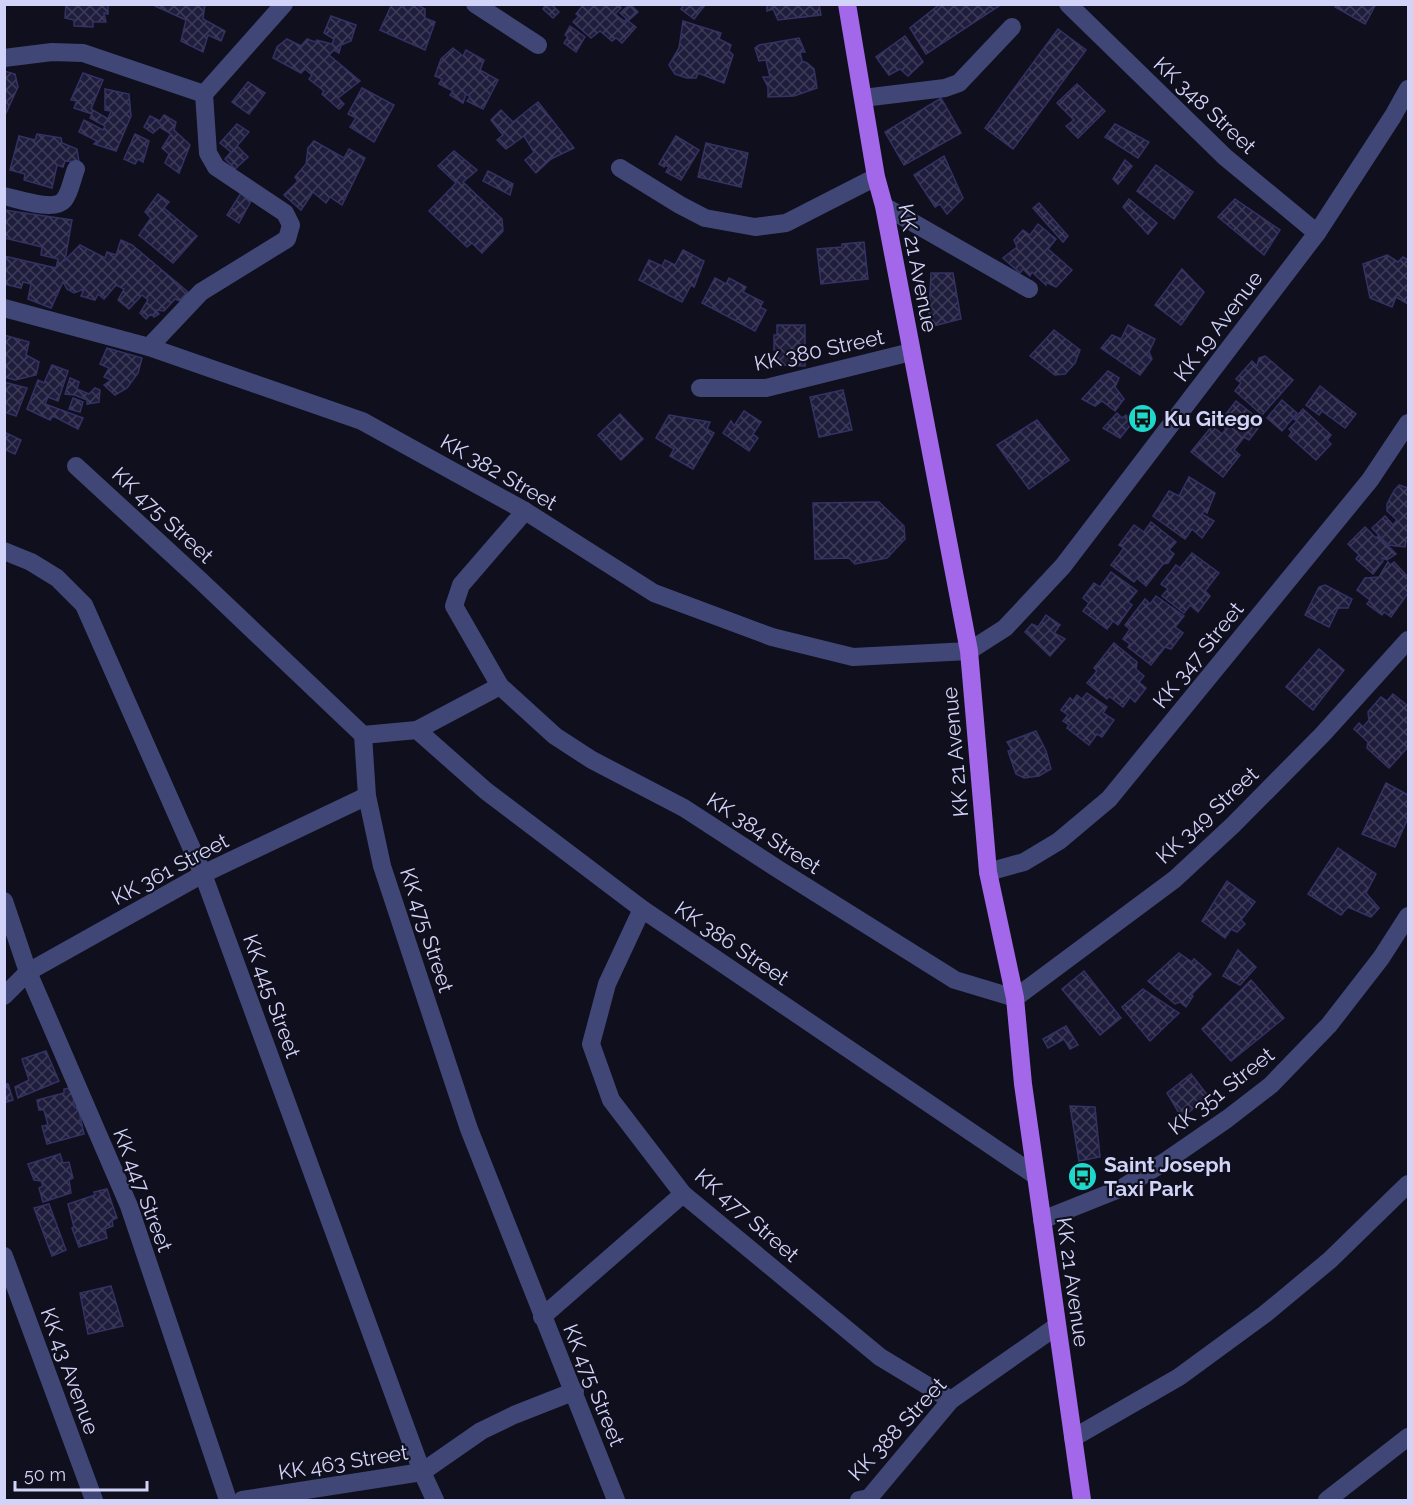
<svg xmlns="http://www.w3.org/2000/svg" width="1413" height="1505" font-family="Raleway,sans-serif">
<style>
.building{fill:url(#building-cross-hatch);stroke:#343264;stroke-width:1.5}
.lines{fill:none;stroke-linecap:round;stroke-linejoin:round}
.minor{stroke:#404776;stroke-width:18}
.major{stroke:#a367ea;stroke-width:18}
.labels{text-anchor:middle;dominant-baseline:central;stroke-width:4.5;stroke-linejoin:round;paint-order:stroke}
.street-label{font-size:21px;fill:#d1d3f9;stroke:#0f0f1d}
.poi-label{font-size:21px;font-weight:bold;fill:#d1d3f9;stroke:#0f0f1d;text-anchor:start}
</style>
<defs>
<pattern id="building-cross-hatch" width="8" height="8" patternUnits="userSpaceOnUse" patternTransform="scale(1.5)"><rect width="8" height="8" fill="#1e1d3c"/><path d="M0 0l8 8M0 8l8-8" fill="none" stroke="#3e3d59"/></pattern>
</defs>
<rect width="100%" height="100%" fill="#0f0f1d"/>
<g class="building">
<path d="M66 4H108V14L104 13 106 22H93V27L74 26V20L65 18Z"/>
<path d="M155 4H205L203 19 225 31 221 41 208 35 203 52 181 41 186 20 155 6Z"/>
<path d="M392 4H398L404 7 405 4H416L425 9V18L435 22 425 50 380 30Z"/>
<path d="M546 4H551L559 12 553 18 543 9Z"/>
<path d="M584 4H618L621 8 615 14 624 21 627 19 620 13 630 4 638 12 628 21 636 27 622 43 616 38 612 41 600 31 591 38 573 22 579 16 576 14Z"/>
<path d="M684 4H706L694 19 681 9Z"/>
<path d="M767 4H819L821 15 778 20 773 9 767 11Z"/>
<path d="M940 4H1002L926 54 910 28Z"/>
<path d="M1336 4H1376L1365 24 1335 7Z"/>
<path d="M331 16 356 25 351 41 341 45 339 53 334 50 329 55 360 81 338 98 344 104 339 109 322 94 324 91 309 79 312 75 305 69 301 73 273 58 277 47 287 39 301 46 307 39 315 42 317 40 332 44 334 39 324 33Z"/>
<path d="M683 21 721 33 719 39 731 45 729 51 733 55 724 83 698 73 696 78H687L675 74 669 65 679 48Z"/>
<path d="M570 26 585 37 576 52 564 43 568 37 565 35Z"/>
<path d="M1058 29 1086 50 1013 149 985 128Z"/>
<path d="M905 36 923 62 908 76 900 69 889 75 876 57Z"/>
<path d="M799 38 805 52H800L802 61 807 63 814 69 817 88 794 96 768 97V87L763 77H770L766 60 759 61 755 48 759 45Z"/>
<path d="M453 48 463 56 466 50 484 60 480 70 498 80 483 109 467 101 470 97 466 94 463 103 450 95 453 91 439 84 442 79 435 76 441 59Z"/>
<path d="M4 71 15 74 18 87 6 113H4Z"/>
<path d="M83 73 103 80 91 109 108 119 111 111 105 110V89L129 94 131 116 116 151 94 144 97 141 79 132 84 120 103 130 105 126 90 118 92 114 74 108 77 101 71 100Z"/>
<path d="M248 82 265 93 249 114 232 102Z"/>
<path d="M1077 84 1105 111 1078 138 1066 126 1074 120 1057 103Z"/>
<path d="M362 88 394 105 374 142 350 127 356 118 348 114Z"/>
<path d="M941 98 961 133 904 165 885 132Z"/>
<path d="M538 102 574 148 551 159 536 173 525 160 534 152 524 136 506 149 497 140 503 135 491 120 501 110 513 122Z"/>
<path d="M164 115 176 122 174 130 190 145 179 173 165 163 169 154 162 148 171 134 160 127 153 133 144 127 150 116 160 121Z"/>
<path d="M237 124 249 132 237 146 248 157 235 169 225 159 231 152 220 143Z"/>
<path d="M1115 124 1149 142 1138 158 1105 137Z"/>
<path d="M37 134 61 138 62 143 77 149 79 162 65 161 63 167 57 165 52 188 24 180 25 174 10 170 19 136 35 140Z"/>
<path d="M135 134 149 141 143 162 138 159 135 164 124 159Z"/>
<path d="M676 136 699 150 681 180 666 172 669 167 665 165 664 167 659 164Z"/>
<path d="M314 141 344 158 349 149 365 158 342 205 330 197 326 203 313 192 301 210 284 195 298 181 295 177 306 164 308 148Z"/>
<path d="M706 143 748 153 741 187 698 177Z"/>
<path d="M454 151 477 170 463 182 502 219 503 231 482 253 472 243 467 247 429 211 456 183 438 166Z"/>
<path d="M944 156 963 198 947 214 940 204 935 207 914 175Z"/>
<path d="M1125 160 1132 166 1118 184 1113 179Z"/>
<path d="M1156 165 1193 192 1174 219 1137 191Z"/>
<path d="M488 171 513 184 510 195 483 181Z"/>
<path d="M241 193 251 201 239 223 227 215Z"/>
<path d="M158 194 169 202 164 208 197 236 173 263 139 235 151 218 145 212Z"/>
<path d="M1129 199 1157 223 1148 234 1123 207Z"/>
<path d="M1235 199 1280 230 1264 255 1218 217Z"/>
<path d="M1039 203 1068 236 1063 242 1033 208Z"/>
<path d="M4 210 72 220 65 260 80 245 105 258 107 252 116 255 121 240 132 245 188 292 185 303 175 299 164 311 156 310 159 314 154 317 151 314 146 319 140 313 148 300 142 295 129 309 118 300 124 289 116 285 104 299 98 294 95 300 81 296 84 289 74 293 67 289 63 282 51 308 28 299 31 284 23 282 21 288 4 284V256L56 268 58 259 41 255 42 247 4 238Z"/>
<path d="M1038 224 1056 239 1048 249 1072 270 1056 287 1046 282V285L1032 272 1030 276 1023 269 1020 273 1003 258 1017 247 1014 240 1023 230 1030 235Z"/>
<path d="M864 242 868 279 821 284 817 249 842 247V244Z"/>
<path d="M683 250 704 261 694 287 691 285 682 302 639 280 649 260 662 266 665 260 675 265Z"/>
<path d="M1387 255 1398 262 1403 257 1408 260V304L1396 297 1392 307 1370 298 1363 264Z"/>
<path d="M1182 269 1204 292 1181 325 1155 305Z"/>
<path d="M931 273H953L961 319 933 326 929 313Z"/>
<path d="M715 278 726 284 729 278 746 287 743 292 763 302 760 307 766 310 755 331 702 303Z"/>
<path d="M777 325H805V366L777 365V350H774V335H777Z"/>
<path d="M1128 325 1155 339 1149 352 1152 359 1140 375 1101 348 1112 335 1121 339Z"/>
<path d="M1054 330 1080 350 1075 363 1065 374 1055 375 1030 356Z"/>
<path d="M4 335 29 342 26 355 39 362 36 375 15 380 4 377Z"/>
<path d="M107 348 142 358 138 373 127 388 115 395 104 385 111 380 104 377 109 368 100 364Z"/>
<path d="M1265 356 1293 380 1262 415 1235 391 1241 383 1236 379 1252 361 1257 366 1259 358Z"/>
<path d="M52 365 68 371 58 401 48 397 45 404 83 418 78 429 53 416 50 420 27 409 38 380 44 383Z"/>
<path d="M1108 371 1119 378 1115 387 1124 399 1115 411 1102 401 1095 406 1082 399Z"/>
<path d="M70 378 79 382 77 389 89 394 95 388 100 390 99 402 87 404V400L75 395 65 394Z"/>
<path d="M4 382 27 388 16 416 4 412Z"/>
<path d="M1320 386 1356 414 1345 428 1322 411 1319 415 1306 405Z"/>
<path d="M843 390 852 430 819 437 810 397Z"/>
<path d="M73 398 83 402 80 412 69 409Z"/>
<path d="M1282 400 1297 413 1282 431 1267 418Z"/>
<path d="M1236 401 1255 416 1250 421 1259 427 1249 440 1244 437 1234 450 1240 455 1223 477 1191 452 1212 426 1222 434 1226 429 1219 423Z"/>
<path d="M1303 409 1331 435 1327 440 1331 444 1316 460 1289 436 1292 432 1289 429 1297 421 1294 419Z"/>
<path d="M744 411 761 422 753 434 758 438 749 451 723 433 731 421 734 426Z"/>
<path d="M1117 413 1122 418 1126 415 1132 423 1120 438 1103 428Z"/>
<path d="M620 414 643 439 621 460 598 435Z"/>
<path d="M669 415 710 422 707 429 714 433 693 469 670 456 674 449 656 438Z"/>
<path d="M1037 420 1069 460 1029 489 997 445Z"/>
<path d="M4 432 21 440 15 454 4 449Z"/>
<path d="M1189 477 1215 493 1207 513 1204 511 1202 514 1214 521 1202 538 1192 529 1185 539 1153 516 1169 491 1179 496Z"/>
<path d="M1399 485 1408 488V541H1406L1405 547 1388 545 1372 528 1385 516 1393 525 1397 520 1387 511V504L1394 491Z"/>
<path d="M879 502 904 526 905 539 887 558 855 564 849 558 815 559 813 503Z"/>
<path d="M1151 522 1176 542 1169 550 1174 554 1168 563 1163 564 1146 586 1137 578 1134 582 1111 565 1124 548 1119 545 1134 525 1144 532Z"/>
<path d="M1365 527 1376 538 1378 536 1396 554 1387 560 1382 558 1383 561 1373 574 1356 559 1359 555 1348 544Z"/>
<path d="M1192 553 1219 573 1205 591 1210 596 1198 612 1190 605 1184 613 1162 596 1168 589 1161 584 1176 565 1180 568Z"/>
<path d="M1388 562 1390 565 1394 562 1408 577V593L1391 617 1384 612 1382 615 1367 604 1370 600 1357 590 1365 578 1379 577Z"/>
<path d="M1111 572 1137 591 1128 602 1132 605 1118 625 1113 621 1107 629 1083 611 1089 603 1083 598 1094 583 1100 587Z"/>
<path d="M1325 585 1352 599 1348 608H1338L1329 627 1305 615 1319 587Z"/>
<path d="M1156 596 1184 616 1175 627 1183 633 1171 649 1165 647 1151 665 1128 647 1130 644 1123 639 1130 629 1125 625 1145 599 1150 604Z"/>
<path d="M1046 615 1060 625 1054 633 1065 639 1050 656 1025 632 1032 624 1038 627Z"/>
<path d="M1114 643 1137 662 1136 669 1144 676 1139 682 1146 688 1135 702 1130 697 1123 707 1109 696 1107 699 1087 683 1097 671 1094 668Z"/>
<path d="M1319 649 1344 670 1313 710 1286 687Z"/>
<path d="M1087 693 1107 707 1103 713 1114 720 1102 737 1097 734 1089 745 1067 728 1069 725 1063 721 1068 715 1061 710 1070 698 1073 701 1077 695 1082 699Z"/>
<path d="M1393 694 1408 706V747L1389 768 1367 748 1368 742 1354 729 1359 723 1363 727 1369 720 1368 712 1381 697 1387 701Z"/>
<path d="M1036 731 1046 751 1051 769 1039 776 1024 778 1016 774 1008 751 1012 750 1007 742Z"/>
<path d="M1386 783 1408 795V818L1395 847 1362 834Z"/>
<path d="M1338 848 1376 874 1366 893 1379 908 1371 917 1348 907 1341 915 1308 894Z"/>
<path d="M1227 881 1255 902 1241 920 1245 924 1237 932 1231 929 1225 938 1202 921Z"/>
<path d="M1238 950 1256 967 1240 985 1223 976Z"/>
<path d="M1179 953 1192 962 1194 959 1211 974 1191 995 1193 996 1186 1007 1180 1002 1175 1004 1148 981Z"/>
<path d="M1084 971 1121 1018 1100 1035 1062 989Z"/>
<path d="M1251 980 1284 1018 1231 1061 1202 1029Z"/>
<path d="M1143 989 1179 1013 1150 1041 1122 1007Z"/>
<path d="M1066 1026 1078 1045 1070 1049 1064 1039 1048 1048 1043 1039Z"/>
<path d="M46 1051 59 1081 18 1098 15 1087 29 1080 22 1059Z"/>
<path d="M1191 1074 1208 1096 1182 1118 1167 1093Z"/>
<path d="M4 1083 8 1084 13 1100 4 1103Z"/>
<path d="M74 1087 78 1100 73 1101 75 1107H78L84 1134 47 1144 42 1126 48 1125 44 1110H39L37 1100 64 1093V1089Z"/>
<path d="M1070 1106 1095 1107 1100 1157 1079 1161Z"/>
<path d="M60 1154 63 1163 69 1162 73 1178 69 1180 71 1193 43 1202 39 1188 43 1186 41 1181 34 1180 28 1164Z"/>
<path d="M107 1189 117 1218 112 1220 113 1226 105 1229 107 1238 79 1247 72 1228 74 1227 68 1204 95 1195 94 1192Z"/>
<path d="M49 1204 66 1250 52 1256 34 1208Z"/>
<path d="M111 1286 123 1326 88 1334 80 1293Z"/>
</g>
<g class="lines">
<g class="minor">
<path d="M475 4 538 45"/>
<path d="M1068 4 1225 157 1317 233"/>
<path d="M4 58 52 52 83 53 204 94"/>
<path d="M863 98 945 88 959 83 1012 27"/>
<path d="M620 168 680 205 705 218 755 227 786 223 876 177"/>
<path d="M4 196C18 199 54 212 64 200 70 193 72 179 76 169"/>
<path d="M884 206 1029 289"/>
<path d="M4 308 149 347 362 421 525 511 654 593 772 637 853 657 969 651 1005 628 1063 566 1317 233 1393 116 1408 89"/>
<path d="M149 347 201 292 287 239 291 225 285 213 216 167 208 153 204 94 284 4"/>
<path d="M700 388H766L911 352"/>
<path d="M76 466 201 581 363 735 367 796 382 866 469 1129 616 1500"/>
<path d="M4 551 31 562 57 578 84 605 203 874 422 1472 435 1500"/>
<path d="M500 686 555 736 592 760 684 808 781 871 955 980 1015 998 1175 879 1233 825 1322 735 1408 640"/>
<path d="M417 730 486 791 642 909 1036 1176"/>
<path d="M363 735 417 730 500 686 454 606 461 585 525 511"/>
<path d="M988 872 1024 862 1059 841 1109 799 1370 480 1408 423"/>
<path d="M4 901 28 972 129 1206 228 1500"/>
<path d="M642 909 607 984 591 1044 611 1100 683 1194 880 1357 951 1400"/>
<path d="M4 996 28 972 203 874 367 796"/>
<path d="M1042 1220 1122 1188 1166 1161 1227 1119 1271 1085 1329 1025 1381 958 1408 916"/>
<path d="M4 1256 94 1500"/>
<path d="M542 1317 683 1194"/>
<path d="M1073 1438 1179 1377 1265 1314 1330 1260 1408 1184"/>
<path d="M242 1500 422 1472 481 1431 514 1415 575 1391"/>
<path d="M859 1500 869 1498 951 1400 1057 1326"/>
<path d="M1327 1500 1408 1437"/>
</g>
<path class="major" d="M847 4 876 177 884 206 969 651 988 872 1015 998 1023 1084 1082 1500"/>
</g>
<defs>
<symbol id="bus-disc" viewBox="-11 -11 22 22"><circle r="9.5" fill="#1ed8cc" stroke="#0f0f1d"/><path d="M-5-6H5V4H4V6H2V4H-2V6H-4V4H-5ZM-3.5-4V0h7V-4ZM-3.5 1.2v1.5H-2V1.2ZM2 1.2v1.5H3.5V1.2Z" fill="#111"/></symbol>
</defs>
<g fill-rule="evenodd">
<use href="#bus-disc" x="1126" y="402" width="33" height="33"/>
<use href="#bus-disc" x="1066" y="1160" width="33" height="33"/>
</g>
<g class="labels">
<g class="street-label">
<text transform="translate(1205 105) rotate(43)">KK 348 Street</text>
<text transform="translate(918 268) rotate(79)">KK 21 Avenue</text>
<text transform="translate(1218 326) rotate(-53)">KK 19 Avenue</text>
<text transform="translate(819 350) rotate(-12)">KK 380 Street</text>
<text transform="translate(499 472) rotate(30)">KK 382 Street</text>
<text transform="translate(163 515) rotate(43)">KK 475 Street</text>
<text transform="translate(1198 655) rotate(-51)">KK 347 Street</text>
<text transform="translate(955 752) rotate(-95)">KK 21 Avenue</text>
<text transform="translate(1207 815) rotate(-43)">KK 349 Street</text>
<text transform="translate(764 833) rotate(33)">KK 384 Street</text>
<text transform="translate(170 869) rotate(-28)">KK 361 Street</text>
<text transform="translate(427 930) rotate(72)">KK 475 Street</text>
<text transform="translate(732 943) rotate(34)">KK 386 Street</text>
<text transform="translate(272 996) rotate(70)">KK 445 Street</text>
<text transform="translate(1221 1091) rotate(-38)">KK 351 Street</text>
<text transform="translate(143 1190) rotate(69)">KK 447 Street</text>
<text transform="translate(747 1215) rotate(41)">KK 477 Street</text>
<text transform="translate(1073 1282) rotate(82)">KK 21 Avenue</text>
<text transform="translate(70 1371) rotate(70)">KK 43 Avenue</text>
<text transform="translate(594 1385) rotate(68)">KK 475 Street</text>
<text transform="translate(897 1429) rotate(-47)">KK 388 Street</text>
<text transform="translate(343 1462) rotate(-9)">KK 463 Street</text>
</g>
<g class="poi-label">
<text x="1164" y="418">Ku Gitego</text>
<text x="1104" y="1164">Saint Joseph<tspan x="1104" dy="24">Taxi Park</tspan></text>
</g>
</g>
<rect width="1413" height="1505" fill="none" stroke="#d1d3f9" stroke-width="12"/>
<path d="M15 1481v9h132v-9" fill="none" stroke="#d1d3f9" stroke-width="3"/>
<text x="24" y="1481" font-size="18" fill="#d1d3f9" stroke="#0f0f1d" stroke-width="4.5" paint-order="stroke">50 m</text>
</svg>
